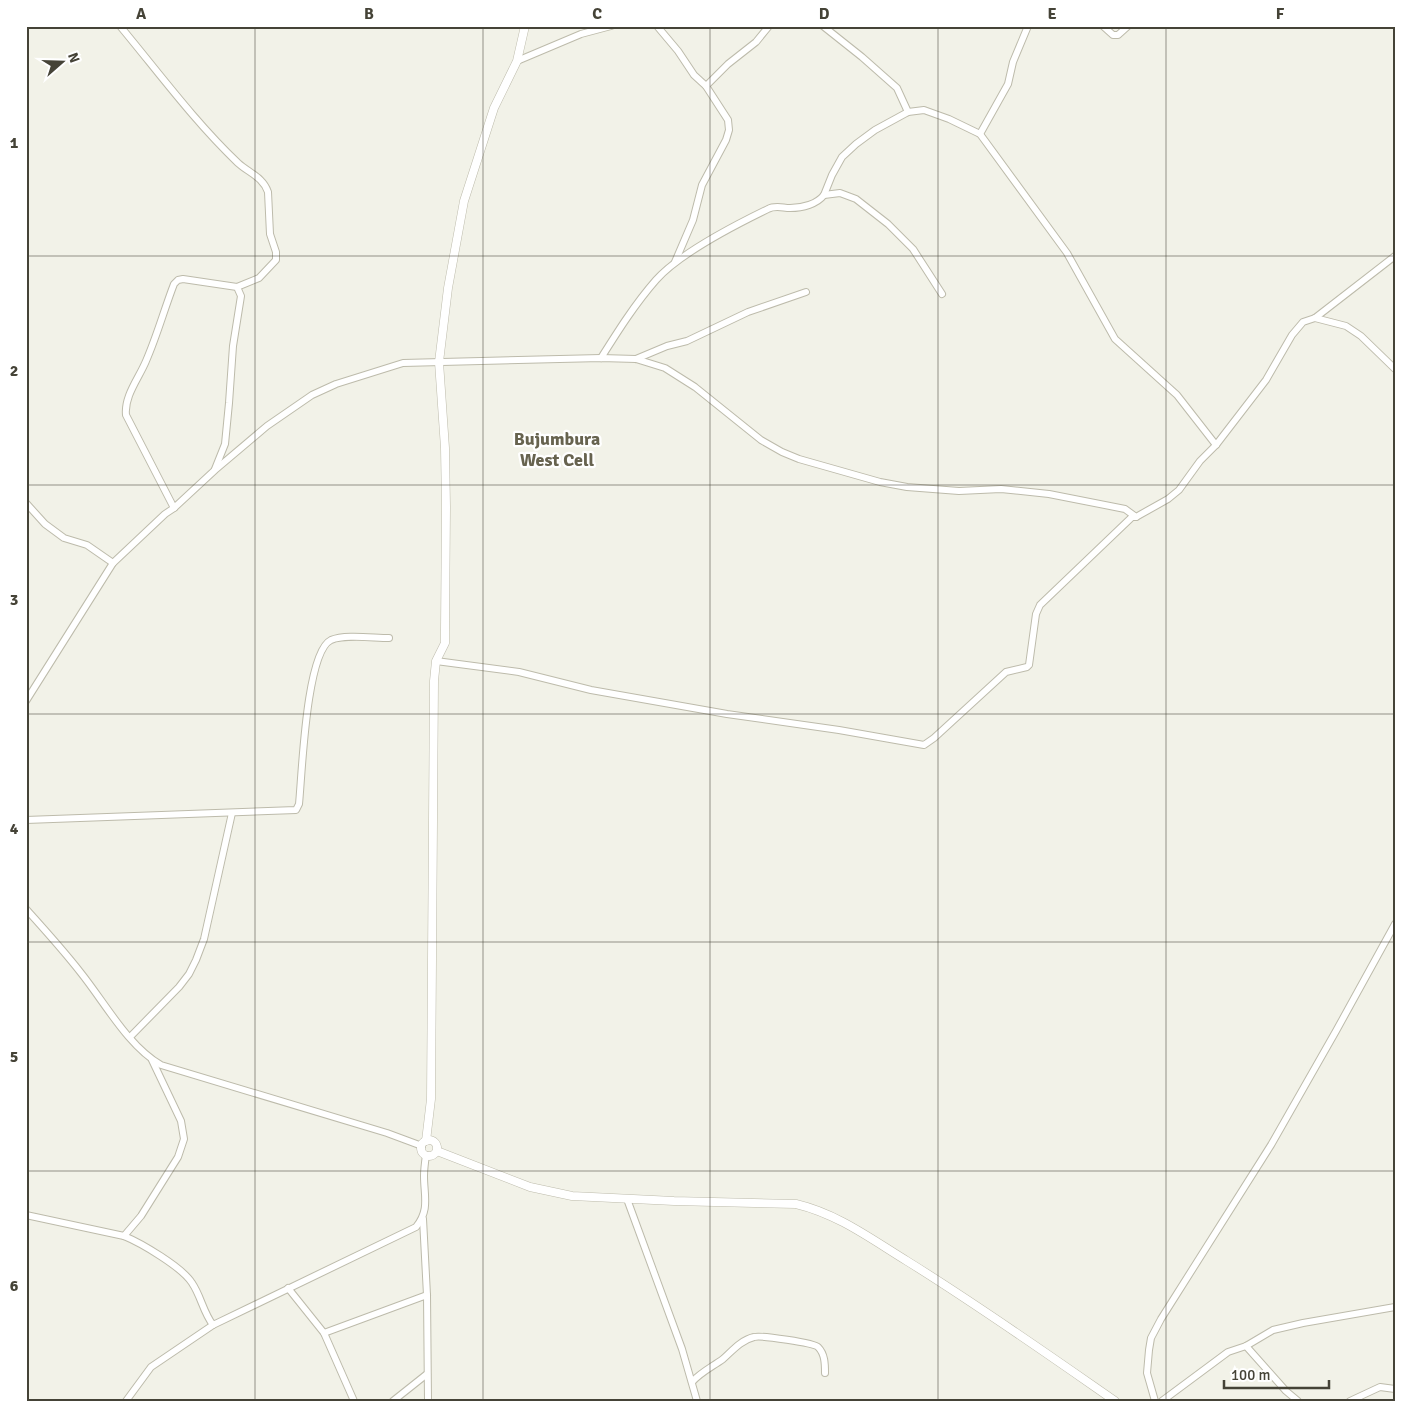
<svg xmlns="http://www.w3.org/2000/svg" width="1421" height="1427" font-family="Signika,sans-serif">
<style>
.lines{fill:none;stroke-linecap:round;stroke-linejoin:round}
.minor-casing{stroke:#bdbbab;stroke-width:8}
.tertiary-casing{stroke:#bdbbab;stroke-width:9}
.minor{stroke:#fff;stroke-width:6}
.tertiary{stroke:#fff;stroke-width:8}
.grid{fill:none;stroke:#454337;stroke-width:1;stroke-opacity:0.55}
.labels{text-anchor:middle;dominant-baseline:central;stroke-width:4.5;stroke-linejoin:round;paint-order:stroke}
.quarter-label{font-size:18px;font-weight:bold;fill:#67634f;stroke:#fff}
.neatline{fill:none;stroke:#454337;stroke-width:2}
.grid-label{font-size:16px;text-anchor:middle;font-weight:bold;fill:#454337}
</style>
<rect width="100%" height="100%" fill="#f2f2e8"/>
<g class="lines">
<defs>
<g id="minor">
<path d="M120 26C159 73 195 122 238 163 249 173 263 177 268 192L270 234 276 252V260L259 278 237 287"/>
<path d="M657 26 678 51 694 75 706 86 728 120 729 130 726 140 702 185 693 220 675 262"/>
<path d="M823 26 862 57 897 88 908 112"/>
<path d="M1103 26 1113 35H1118L1128 26"/>
<path d="M517 61 581 34 611 26"/>
<path d="M706 86 728 64 756 42 769 26"/>
<path d="M980 134 1008 84 1013 62 1028 26"/>
<path d="M824 195 832 175 842 157 856 144 875 130 908 112 924 110 949 119 980 134 1067 253 1115 339 1177 395 1216 445"/>
<path d="M1315 318 1346 326 1361 336 1395 369"/>
<path d="M601 358C618 331 635 304 656 280 680 253 735 225 768 209 775 205 783 208 790 208 803 208 817 204 824 195L840 193 856 199 888 224 913 249 942 294"/>
<path d="M636 359 667 346 687 341 748 312 806 292"/>
<path d="M26 503 45 524 64 538 87 545 113 563"/>
<path d="M174 508 126 415C124 396 139 378 146 361 157 336 164 310 174 284L178 280 183 279 237 287 241 296 233 346 229 403 225 444 215 469"/>
<path d="M436 661 519 672 591 690 727 714 839 730 924 745 934 738 1006 672 1027 667 1029 665 1036 614 1040 605 1132 517H1136"/>
<path d="M26 701 113 563 165 514 174 508 215 470 267 426 312 395 336 384 403 363 601 358 636 359 665 368 695 387 761 440 782 452 799 459 880 482 907 487 959 491 1001 489 1049 494 1125 509 1136 517 1168 499 1179 490 1200 461 1216 445 1266 380 1292 335 1303 322 1315 318 1395 256"/>
<path d="M26 820 296 810 299 804C302 775 306 652 331 640 345 634 373 638 389 638"/>
<path d="M26 909C45 930 64 951 81 973 105 1003 128 1046 161 1065L387 1133 422 1146"/>
<path d="M130 1037 179 987 189 974 196 960 204 939 232 813"/>
<path d="M627 1199 682 1349 697 1401"/>
<path d="M26 1215 124 1236C141 1243 182 1267 192 1283 201 1296 203 1312 213 1325L416 1227C430 1210 424 1196 424 1176 424 1169 425 1162 426 1155"/>
<path d="M423 1219 427 1295 428 1401"/>
<path d="M124 1236 141 1216 178 1157 184 1139 181 1121 152 1060"/>
<path d="M288 1288 324 1333 354 1401"/>
<path d="M324 1333 427 1295"/>
<path d="M1246 1346 1286 1391 1298 1401"/>
<path d="M692 1382C701 1372 712 1367 723 1359 732 1351 741 1340 754 1337 761 1335 814 1343 818 1347 825 1354 825 1364 825 1373"/>
<path d="M126 1401 151 1367 213 1325"/>
<path d="M393 1401 427 1374"/>
<path d="M1155 1401 1147 1373 1149 1350 1151 1338 1161 1319 1271 1145 1336 1031 1395 924"/>
<path d="M1162 1401 1228 1352 1246 1346 1273 1330 1303 1323 1395 1307"/>
<path d="M1350 1401 1380 1387 1395 1389"/>
</g>
<g id="tertiary">
<circle cx="429" cy="1148" r="8"/>
<path d="M426 1141 431 1099 434 681 436 661 445 643V631L446 507 445 448 439 362 448 288 464 201 494 108 517 61 525 26"/>
<path d="M437 1151 530 1187 572 1196 674 1201 796 1204C838 1214 871 1239 907 1261 978 1305 1046 1353 1115 1401"/>
</g>
</defs>
<use href="#minor" class="minor-casing"/>
<use href="#tertiary" class="tertiary-casing"/>
<use href="#minor" class="minor"/>
<use href="#tertiary" class="tertiary"/>
</g>
<path class="grid" d="M255 26V1401M483 26V1401M710 26V1401M938 26V1401M1166 26V1401M26 256H1395M26 485H1395M26 714H1395M26 942H1395M26 1171H1395"/>
<g class="labels">
<g class="quarter-label">
<text x="557" y="439">Bujumbura<tspan x="557" dy="21">West Cell</tspan></text>
</g>
</g>
<rect width="1421" height="1427" fill="none" stroke="#ffffff" stroke-width="55"/>
<g transform="translate(62 62) rotate(70)" stroke="#ffffff" stroke-width="4" paint-order="stroke">
<path d="M0-4L9 19L0 12L-9 19Z" fill="#454337"/>
<text y="-8" font-size="14" font-weight="bold" text-anchor="middle" fill="#454337">N</text>
</g>
<path d="M1224 1380v8h105v-8" fill="none" stroke="#454337" stroke-width="2.5"/>
<text x="1231" y="1380" font-size="15" fill="#454337" stroke="#ffffff" stroke-width="4" paint-order="stroke">100 m</text>
<rect x="28" y="28" width="1366" height="1372" class="neatline"/>
<g class="grid-label">
<text x="141" y="19">A</text>
<text x="369" y="19">B</text>
<text x="597" y="19">C</text>
<text x="824" y="19">D</text>
<text x="1052" y="19">E</text>
<text x="1280" y="19">F</text>
<text x="14" y="148">1</text>
<text x="14" y="376">2</text>
<text x="14" y="605">3</text>
<text x="14" y="834">4</text>
<text x="14" y="1062">5</text>
<text x="14" y="1291">6</text>
</g>
</svg>
